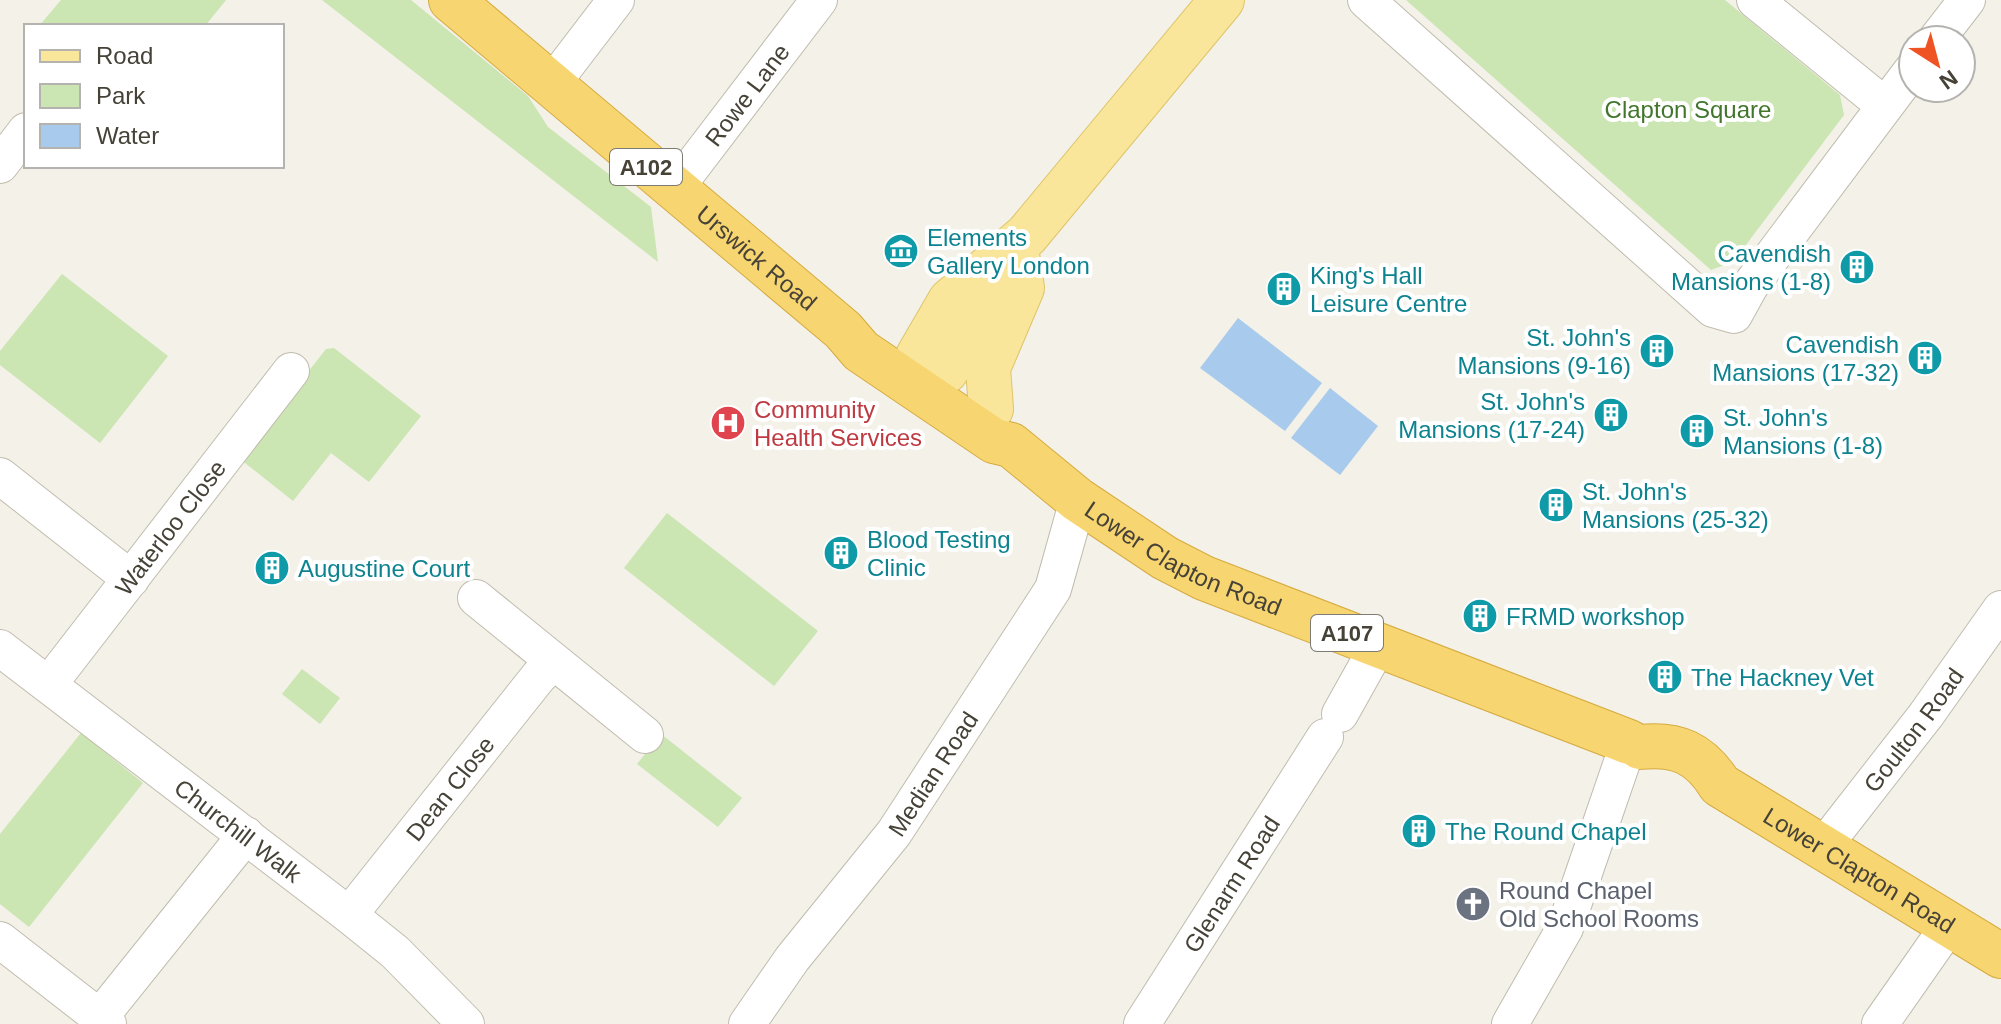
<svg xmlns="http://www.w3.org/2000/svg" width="2001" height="1024" font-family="Helvetica,sans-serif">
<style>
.green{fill:#cbe5b3}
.water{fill:#a8cbed}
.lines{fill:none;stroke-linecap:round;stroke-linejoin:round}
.minor-casing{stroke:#c1bcae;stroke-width:38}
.major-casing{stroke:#dec56b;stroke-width:46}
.highway-casing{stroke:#d6ab40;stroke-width:46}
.minor{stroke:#fff;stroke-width:36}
.major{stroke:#f9e69b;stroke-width:44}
.highway{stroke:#f7d570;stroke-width:44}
.labels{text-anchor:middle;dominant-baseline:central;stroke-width:8;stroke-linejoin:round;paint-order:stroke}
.shield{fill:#fff;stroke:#7e7b73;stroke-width:2}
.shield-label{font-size:22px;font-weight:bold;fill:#464237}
.street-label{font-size:24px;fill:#464237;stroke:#fff}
.park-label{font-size:24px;fill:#42762d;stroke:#fff}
.culture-label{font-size:24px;fill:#0d838f;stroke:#fff;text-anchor:start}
.health-label{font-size:24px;fill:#be3a42;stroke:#fff;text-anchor:start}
.worship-label{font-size:24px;fill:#5b616d;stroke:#fff;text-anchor:start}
</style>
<rect width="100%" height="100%" fill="#f3f1e8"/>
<g class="green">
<path d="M61 0H226L205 26H39Z"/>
<path d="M322 0H411L528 96 548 127 651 207 658 262Z"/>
<path d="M1406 0H1725L1840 95 1844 115 1733 262 1711 270Z"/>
<path d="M62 274 168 356 100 443 0 365V351Z"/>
<path d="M334 348 421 416 369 482 331 453 293 501 240 459 326 349Z"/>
<path d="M667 513 818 631 774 686 624 568Z"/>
<path d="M302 669 340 698 320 724 282 694Z"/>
<path d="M81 733 143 783 29 927 0 904V834Z"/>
<path d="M661 734 742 798 718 827 637 764Z"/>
</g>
<g class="water">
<path d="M1238 318 1322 383 1285 431 1200 368Z"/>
<path d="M1330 388 1378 426 1340 475 1291 438Z"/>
</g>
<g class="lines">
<defs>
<g id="minor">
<path d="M1366 0 1713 309 1734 315 1750 286 1913 69"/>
<path d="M1755 0 1884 105"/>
<path d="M1936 40 1967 0"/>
<path d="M551 85 616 0"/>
<path d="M0 165 26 131"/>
<path id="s1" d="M674 190 819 0"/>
<path d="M0 476 131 579"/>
<path d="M476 598 645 735"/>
<path id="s2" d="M0 648 349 915 395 952 466 1024"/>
<path id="s3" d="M49 684 291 371"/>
<path d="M1340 714 1378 646"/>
<path id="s4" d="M1823 847 1926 715 2001 609"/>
<path id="s5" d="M349 915 539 676 554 662"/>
<path d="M0 940 108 1024"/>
<path d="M100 1017 246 835"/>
<path id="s6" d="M747 1024 792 959 894 833 1053 589 1078 500"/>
<path id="s7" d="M1142 1024 1325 737"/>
<path d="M1510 1024 1565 928 1629 742"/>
<path d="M1880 1024 1950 924"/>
</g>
<g id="major">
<path d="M918 356 950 301 1027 235 1222 0"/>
<path d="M946 371 993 296"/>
<path d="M991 409 988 368 1022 288 1017 254"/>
</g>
<g id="highway">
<path id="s8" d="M451 0 843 330 861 351 994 441 1011 445 1078 500 1165 558 1204 578 1629 742"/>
<path id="s9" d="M1640 747C1677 743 1700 753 1720 785L2001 956"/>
</g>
</defs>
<use href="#minor" class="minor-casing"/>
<use href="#major" class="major-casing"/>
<use href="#highway" class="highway-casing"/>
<use href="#minor" class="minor"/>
<use href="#major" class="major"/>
<use href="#highway" class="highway"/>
</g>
<defs>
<symbol id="museum-disc" viewBox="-11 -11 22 22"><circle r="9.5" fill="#0f9aa8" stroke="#fff"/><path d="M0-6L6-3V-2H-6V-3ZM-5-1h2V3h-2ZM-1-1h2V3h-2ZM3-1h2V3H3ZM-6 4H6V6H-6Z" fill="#fff"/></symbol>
<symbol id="building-disc" viewBox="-11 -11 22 22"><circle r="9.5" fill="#0f9aa8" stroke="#fff"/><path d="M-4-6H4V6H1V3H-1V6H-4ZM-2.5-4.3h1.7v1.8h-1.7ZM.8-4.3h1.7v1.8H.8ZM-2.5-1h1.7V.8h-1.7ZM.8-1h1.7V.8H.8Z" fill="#fff"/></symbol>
<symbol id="hospital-disc" viewBox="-11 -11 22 22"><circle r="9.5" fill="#e0444e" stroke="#fff"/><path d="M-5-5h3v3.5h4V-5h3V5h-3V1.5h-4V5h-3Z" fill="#fff"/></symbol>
<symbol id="church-disc" viewBox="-11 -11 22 22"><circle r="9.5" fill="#6b7280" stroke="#fff"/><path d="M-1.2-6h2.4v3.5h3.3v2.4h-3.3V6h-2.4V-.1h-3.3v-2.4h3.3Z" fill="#fff"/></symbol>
</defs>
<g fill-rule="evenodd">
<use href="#museum-disc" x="881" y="231" width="40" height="40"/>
<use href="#building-disc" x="1837" y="247" width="40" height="40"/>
<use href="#building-disc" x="1264" y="269" width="40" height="40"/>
<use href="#building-disc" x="1637" y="331" width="40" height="40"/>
<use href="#building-disc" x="1905" y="338" width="40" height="40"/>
<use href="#building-disc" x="1591" y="395" width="40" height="40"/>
<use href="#hospital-disc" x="708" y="403" width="40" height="40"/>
<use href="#building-disc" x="1677" y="411" width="40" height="40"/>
<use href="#building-disc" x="1536" y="485" width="40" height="40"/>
<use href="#building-disc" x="821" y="533" width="40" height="40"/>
<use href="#building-disc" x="252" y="548" width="40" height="40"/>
<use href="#building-disc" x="1460" y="596" width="40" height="40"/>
<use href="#building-disc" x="1645" y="657" width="40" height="40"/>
<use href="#building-disc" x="1399" y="811" width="40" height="40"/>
<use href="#church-disc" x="1453" y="884" width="40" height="40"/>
</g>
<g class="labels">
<g class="shield">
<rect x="610" y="149" width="72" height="36" rx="6"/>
<rect x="1311" y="615" width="72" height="36" rx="6"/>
</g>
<g class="shield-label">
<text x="646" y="167">A102</text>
<text x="1347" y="633">A107</text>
</g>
<g class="street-label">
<text stroke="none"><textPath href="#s1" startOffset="120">Rowe Lane</textPath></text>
<text stroke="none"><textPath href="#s8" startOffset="400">Urswick Road</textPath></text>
<text stroke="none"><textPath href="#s3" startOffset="198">Waterloo Close</textPath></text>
<text stroke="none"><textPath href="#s8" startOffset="926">Lower Clapton Road</textPath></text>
<text stroke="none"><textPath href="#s4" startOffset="148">Goulton Road</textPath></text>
<text stroke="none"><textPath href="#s6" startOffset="312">Median Road</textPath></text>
<text stroke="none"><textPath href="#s5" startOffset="162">Dean Close</textPath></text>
<text stroke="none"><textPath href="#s2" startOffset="300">Churchill Walk</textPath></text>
<text stroke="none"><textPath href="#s9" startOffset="258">Lower Clapton Road</textPath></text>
<text stroke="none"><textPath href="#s7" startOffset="166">Glenarm Road</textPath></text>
</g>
<g class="park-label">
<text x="1688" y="109">Clapton Square</text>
</g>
<g class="culture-label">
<text x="927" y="237">Elements<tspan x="927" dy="28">Gallery London</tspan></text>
<text x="1831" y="253" text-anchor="end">Cavendish<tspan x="1831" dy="28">Mansions (1-8)</tspan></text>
<text x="1310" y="275">King's Hall<tspan x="1310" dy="28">Leisure Centre</tspan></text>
<text x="1631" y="337" text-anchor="end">St. John's<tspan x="1631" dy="28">Mansions (9-16)</tspan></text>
<text x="1899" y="344" text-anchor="end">Cavendish<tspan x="1899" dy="28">Mansions (17-32)</tspan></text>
<text x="1585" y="401" text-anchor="end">St. John's<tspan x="1585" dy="28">Mansions (17-24)</tspan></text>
<text x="1723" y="417">St. John's<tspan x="1723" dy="28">Mansions (1-8)</tspan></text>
<text x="1582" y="491">St. John's<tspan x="1582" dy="28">Mansions (25-32)</tspan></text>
<text x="867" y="539">Blood Testing<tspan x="867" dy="28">Clinic</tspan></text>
<text x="298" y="568">Augustine Court</text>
<text x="1506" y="616">FRMD workshop</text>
<text x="1691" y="677">The Hackney Vet</text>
<text x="1445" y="831">The Round Chapel</text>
</g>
<g class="health-label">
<text x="754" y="409">Community<tspan x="754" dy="28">Health Services</tspan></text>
</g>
<g class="worship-label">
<text x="1499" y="890">Round Chapel<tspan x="1499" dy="28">Old School Rooms</tspan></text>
</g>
</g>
<rect x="24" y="24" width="260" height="144" fill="#ffffff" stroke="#b5b3af" stroke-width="2"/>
<rect x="40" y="50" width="40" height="12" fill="#f9e69b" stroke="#b5b3af" stroke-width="2"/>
<text x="96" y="64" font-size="24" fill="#464237">Road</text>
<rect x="40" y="84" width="40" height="24" fill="#cbe5b3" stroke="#b5b3af" stroke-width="2"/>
<text x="96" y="104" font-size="24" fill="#464237">Park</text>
<rect x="40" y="124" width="40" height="24" fill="#a8cbed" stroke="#b5b3af" stroke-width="2"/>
<text x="96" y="144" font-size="24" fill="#464237">Water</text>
<g transform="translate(1937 64) rotate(144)"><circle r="38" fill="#ffffff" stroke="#b5b3af" stroke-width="2"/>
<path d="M0-6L14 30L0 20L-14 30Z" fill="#ef5323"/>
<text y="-12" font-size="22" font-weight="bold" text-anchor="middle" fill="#464237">N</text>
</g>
</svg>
